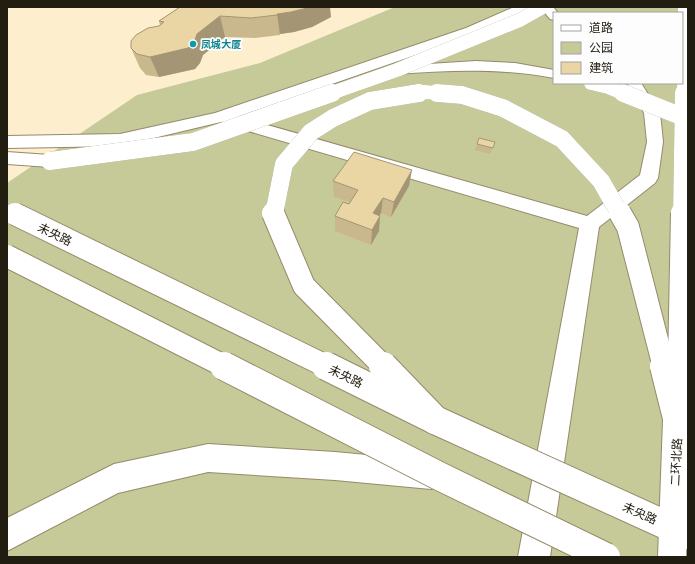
<svg xmlns="http://www.w3.org/2000/svg" width="695" height="564" font-family="'IBM Plex Sans','Noto Sans SC',sans-serif">
<style>
.green{fill:#c5ca98;fill-rule:evenodd}
.lines{fill:none;stroke-linecap:round;stroke-linejoin:round}
.minor-casing{stroke:#978a6b;stroke-width:2}
.major-casing{stroke:#978a6b;stroke-width:2}
.highway-casing{stroke:#978a6b;stroke-width:2}
.minor{fill:#fff;fill-rule:evenodd}
.major{fill:#fff;fill-rule:evenodd}
.highway{fill:#fff;fill-rule:evenodd}
.major-bridge-far1-casing{stroke:#978a6b;stroke-width:24;stroke-linecap:butt}
.major-bridge-casing{stroke:#978a6b;stroke-width:30;stroke-linecap:butt}
.highway-bridge-far3-casing{stroke:#978a6b;stroke-width:14;stroke-linecap:butt}
.highway-bridge-far2-casing{stroke:#978a6b;stroke-width:18;stroke-linecap:butt}
.highway-bridge-far1-casing{stroke:#978a6b;stroke-width:24;stroke-linecap:butt}
.highway-bridge-casing{stroke:#978a6b;stroke-width:30;stroke-linecap:butt}
.major-bridge-far1{stroke:#fff;stroke-width:22}
.major-bridge{stroke:#fff;stroke-width:28}
.highway-bridge-far3{stroke:#fff;stroke-width:14}
.highway-bridge-far2{stroke:#fff;stroke-width:18}
.highway-bridge-far1{stroke:#fff;stroke-width:22}
.highway-bridge{stroke:#fff;stroke-width:28}
.wall{fill:#c9b88e}
.shaded-wall{fill:#a49674}
.building{fill:#ead6a5;stroke:#a49674}
.culture-dot{fill:#0f9aa8;stroke:#fdfdfd;stroke-width:1.5}
.labels{text-anchor:middle;dominant-baseline:central;stroke-width:3.5;stroke-linejoin:round;paint-order:stroke}
.far-culture-label{font-size:10px;font-weight:bold;fill:#0d838f;stroke:#fdfdfd;text-anchor:start}
.street-label{font-size:12px;fill:#221d11;stroke:#fdfdfd}
</style>
<rect width="100%" height="100%" fill="#fdefcd"/>
<path class="green" d="M395 7H688V557H7V183L137 95 260 63ZM554 13H682V83H554Z"/>
<g class="lines">
<defs>
<g id="minor">
<path d="M540 7H553L558 13H554V20L550 19Z"/>
<path d="M627 83H641L660 113 663 142 658 178 655 183 599 227 550 557H518L579 228 224 124 222 120 224 116 230 115 236 116 587 216 640 175 647 142 644 113Z"/>
</g>
<g id="major">
<path d="M514 7H530L528 10 476 34 225 121 120 146 7 148V136L120 134 215 113 466 28Z"/>
<path d="M7 152 50 155 56 157 59 161 56 165 50 167 7 164Z"/>
</g>
<g id="highway">
<path d="M476 61 515 63 554 70V78C502 68 450 70 397 74L392 73 390 70 392 67 397 66Z"/>
<path d="M208 444 335 452 431 461 441 465 445 475 441 485 431 489 335 480 208 472 118 493 7 551V518L114 464Z"/>
</g>
</defs>
<use href="#minor" class="minor-casing"/>
<use href="#major" class="major-casing"/>
<use href="#highway" class="highway-casing"/>
<use href="#minor" class="minor"/>
<use href="#major" class="major"/>
<use href="#highway" class="highway"/>
<defs>
<g id="major-bridge-far1">
<path d="M15 214 328 367"/>
<path d="M7 256 226 367"/>
</g>
<g id="major-bridge">
<path d="M224 366 439 476 606 557"/>
<path d="M326 366 435 420 688 535"/>
</g>
<g id="highway-bridge-far3">
<path d="M591 83 608 87 625 94"/>
<path d="M329 94 397 70 520 20 543 7"/>
<path d="M413 94 425 92 449 94"/>
<path d="M684 94 685 7"/>
</g>
<g id="highway-bridge-far2">
<path d="M437 93 462 95 503 108 562 139 601 181 620 214"/>
<path d="M623 93 688 119"/>
<path d="M50 161 193 142 332 93"/>
<path d="M274 214 284 164 311 132 333 118 370 101 419 93"/>
<path d="M682 214 684 93"/>
</g>
<g id="highway-bridge-far1">
<path d="M273 213 304 286 384 367"/>
<path d="M620 213 628 227 664 367"/>
<path d="M679 367 682 213"/>
</g>
<g id="highway-bridge">
<path d="M383 366 435 420"/>
<path d="M664 366 678 422"/>
<path d="M672 557 679 366"/>
</g>
</defs>
<use href="#major-bridge-far1" class="major-bridge-far1-casing"/>
<use href="#major-bridge" class="major-bridge-casing"/>
<use href="#highway-bridge-far3" class="highway-bridge-far3-casing"/>
<use href="#highway-bridge-far2" class="highway-bridge-far2-casing"/>
<use href="#highway-bridge-far1" class="highway-bridge-far1-casing"/>
<use href="#highway-bridge" class="highway-bridge-casing"/>
<use href="#major-bridge-far1" class="major-bridge-far1"/>
<use href="#major-bridge" class="major-bridge"/>
<use href="#highway-bridge-far3" class="highway-bridge-far3"/>
<use href="#highway-bridge-far2" class="highway-bridge-far2"/>
<use href="#highway-bridge-far1" class="highway-bridge-far1"/>
<use href="#highway-bridge" class="highway-bridge"/>
</g>
<g class="wall">
<path d="M180 7 331 17 312 27 294 32 280 34V35L255 38 225 37 203 55 200 63 195 69 159 77 146 75 140 68 131 48 160 25 159 21Z"/>
<path d="M495 142 490 154 475 150 477 144Z"/>
<path d="M333 181 409 186 391 217 381 213 380 216 379 231 371 245 335 231V216L349 204 350 202 334 197Z"/>
</g>
<g class="shaded-wall">
<path d="M311 7H330L331 17 312 27 294 32 280 34V35L277 14Z"/>
<path d="M220 16 225 37 203 55 200 63 195 69 159 77 150 57Z"/>
<path d="M412 170 409 186 391 217 394 202Z"/>
<path d="M383 198 381 213 372 228 373 213Z"/>
<path d="M380 216 379 231 371 245 372 230Z"/>
</g>
<g class="building">
<path d="M180 7H311L291 12 277 14V15L251 18 220 16 197 34 194 43 188 48 150 57 137 54 131 48V41L136 35 148 28 159 26 164 22 159 21Z"/>
<path d="M479 138 495 142 493 148 477 144Z"/>
<path d="M354 152 412 170 394 202 383 198 373 213 380 216 372 230 335 216 343 202 349 204 358 190 333 181Z"/>
</g>
<circle class="culture-dot" cx="193" cy="44" r="4"/>
<g class="labels">
<g class="far-culture-label">
<text x="201" y="44">凤城大厦</text>
</g>
<g class="street-label">
<text transform="translate(55 234) rotate(26)">未央路</text>
<text transform="translate(346 376) rotate(26)">未央路</text>
<text transform="translate(676 462) rotate(-87)">二环北路</text>
<text transform="translate(640 513) rotate(24)">未央路</text>
</g>
</g>
<rect width="695" height="564" fill="none" stroke="#221d11" stroke-width="16"/>
<rect x="553" y="12" width="130" height="72" fill="#fdfdfd" stroke="#a5a39f"/>
<rect x="561" y="25" width="20" height="6" fill="#ffffff" stroke="#a5a39f"/>
<text x="589" y="32" font-size="12" fill="#221d11">道路</text>
<rect x="561" y="42" width="20" height="12" fill="#c5ca98" stroke="#a5a39f"/>
<text x="589" y="52" font-size="12" fill="#221d11">公园</text>
<rect x="561" y="62" width="20" height="12" fill="#ead6a5" stroke="#a5a39f"/>
<text x="589" y="72" font-size="12" fill="#221d11">建筑</text>
</svg>
